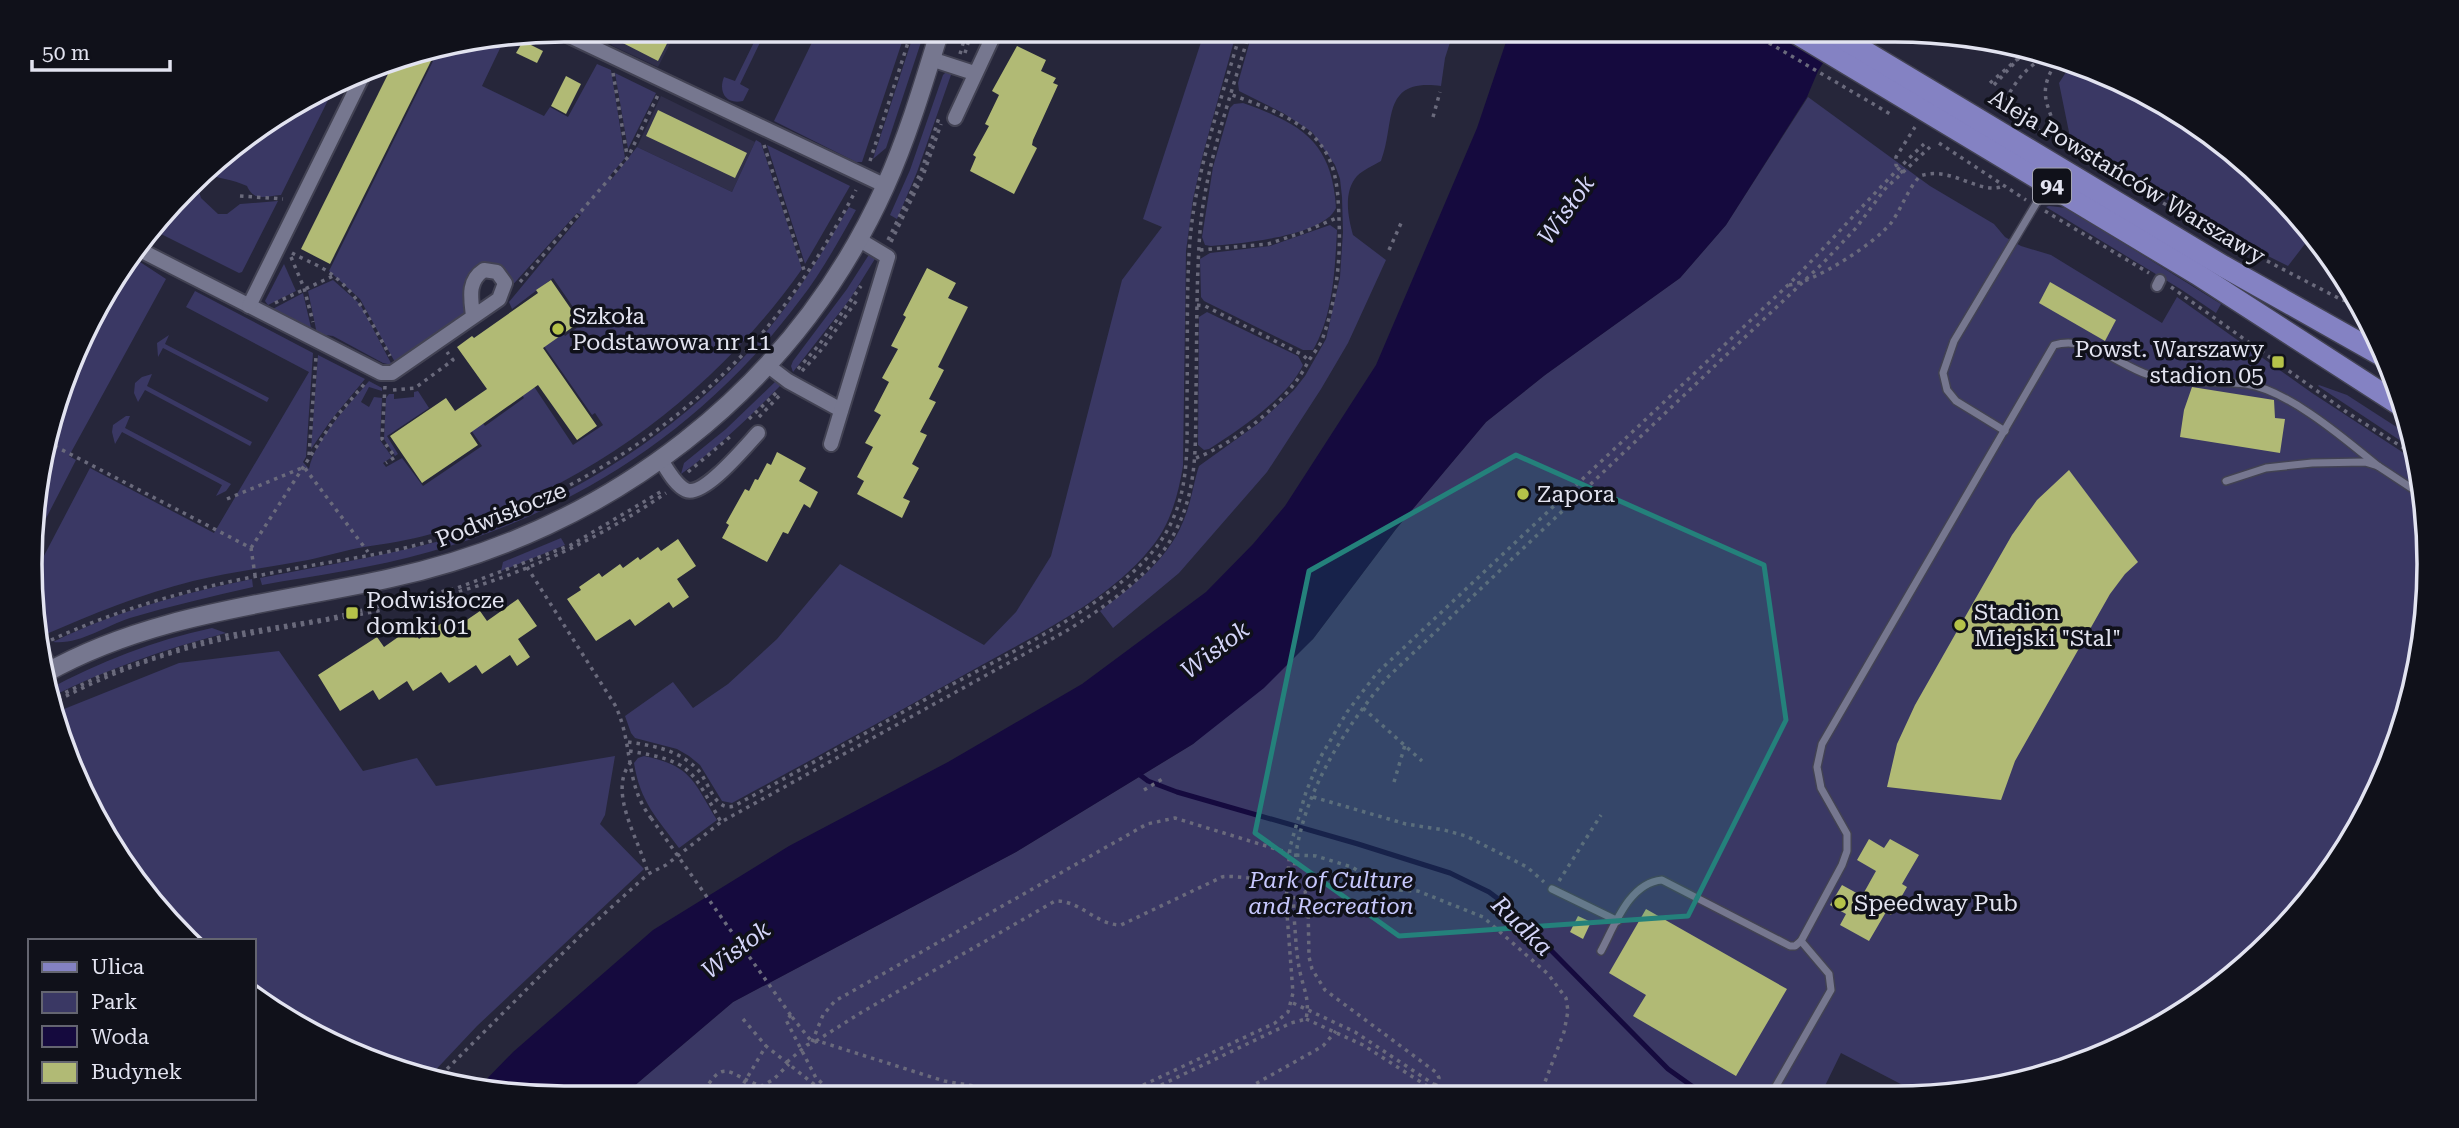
<svg xmlns="http://www.w3.org/2000/svg" width="2459" height="1128" font-family="'Roboto Serif',serif">
<style>
.built{fill:#302f4a}
.green{fill:#3a3864}
.water{fill:#150a3e}
.lines{fill:none;stroke-linecap:round;stroke-linejoin:round}
.stream{stroke:#150a3e;stroke-width:5}
.building{fill:#b1ba75}
.service-casing{stroke:#424253;stroke-width:10}
.pedestrian-casing{stroke:#424253;stroke-width:14}
.minor-casing{stroke:#424253;stroke-width:18}
.tertiary-casing{stroke:#424253;stroke-width:21}
.primary-casing{stroke:#424253;stroke-width:24}
.path{stroke:#6a6a7c;stroke-width:3.5;stroke-dasharray:3.5 5;stroke-linecap:butt}
.service{stroke:#76778f;stroke-width:7}
.pedestrian{stroke:#76778f;stroke-width:10}
.minor{stroke:#76778f;stroke-width:14}
.tertiary{stroke:#76778f;stroke-width:18}
.primary{stroke:#8482c3;stroke-width:21}
.path-bridge{stroke:#6a6a7c;stroke-width:3.5;stroke-dasharray:3.5 5;stroke-linecap:butt}
.marked{fill:#24817b;fill-opacity:0.2;stroke:#24817b;stroke-width:5;stroke-linejoin:round}
.poi-dot{fill:#b5c249;stroke:#10111a;stroke-width:2.5}
.labels{text-anchor:middle;dominant-baseline:central;stroke-width:7;stroke-linejoin:round;paint-order:stroke}
.shield{fill:#10111a;stroke:#a3a4b0;stroke-width:2}
.shield-label{font-size:21px;font-weight:bold;fill:#e2e3f0}
.street-label{font-size:23px;fill:#e2e3f0;stroke:#10111a}
.poi-label{font-size:23px;fill:#e2e3f0;stroke:#10111a;text-anchor:start}
.park-label{font-size:23px;font-style:italic;fill:#c7c8fd;stroke:#10111a}
.water-label{font-size:24px;font-style:italic;fill:#d4d5f9;stroke:#10111a}
.rim{fill:none;stroke:#e2e3f0;stroke-width:3.5}
</style>
<rect width="100%" height="100%" fill="#26263a"/>
<g class="built">
<path d="M610 30H677L658 67 613 46 610 43 608 35Z"/>
<path d="M661 96 755 142 732 192 637 147Z"/>
</g>
<g class="green">
<path d="M760 30H766L740 84 749 89 743 101C726 105 718 92 724 77L735 81Z"/>
<path d="M818 30H906L862 162H856L774 121Z"/>
<path d="M915 30H925L886 148 873 159Z"/>
<path d="M1205 30H1237L1203 154 1193 199 1186 251 1183 466C1178 496 1170 526 1150 549 1108 601 1037 634 980 666 898 712 815 758 732 803L722 801 700 765 689 756 677 749 635 738 631 733 625 716 673 682 693 708 728 684 777 639 840 564 984 645 1016 612 1051 556 1122 280 1162 227 1143 219Z"/>
<path d="M1253 30H1454L1445 58 1441 86C1380 78 1396 122 1381 161 1374 165 1363 170 1357 176 1343 192 1348 217 1353 235L1386 260 1348 343 1321 389 1267 472 1179 573 1113 628 1100 611C1136 583 1171 558 1186 514 1192 498 1194 481 1199 466L1259 423 1294 390 1305 376 1326 339 1340 277 1343 232 1342 197 1340 179 1335 165 1312 132 1283 113 1239 91 1238 83Z"/>
<path d="M504 40 482 86 544 116 550 107 568 117 597 64 611 70 625 158 608 178 611 180 637 147 732 192 755 142 756 140 761 143 802 269C713 395 581 494 431 534 409 540 385 544 364 547 346 550 326 556 308 560 270 567 231 572 193 581 141 594 93 614 44 635L35 620 36 571 90 468 214 533 309 372 186 307 195 291 313 353 306 457 303 462 309 469C315 439 349 405 369 381L382 388V391L369 387 361 402 369 407 374 397 382 398 380 440 392 457 383 463 386 467 402 458 423 486 482 446 464 420 474 412 485 426 524 398 516 384 527 376 573 445 603 425 595 413 592 415 539 339 558 326 565 336 584 323 553 278 512 309 509 302 581 215 577 213 509 289 503 272 469 278C462 292 471 305 463 318L396 364 360 299 329 271 438 51Z"/>
<path d="M2065 60 2099 70 2191 120 2272 185 2308 240 2288 266 2226 235 2071 142 2059 83 2070 66Z"/>
<path d="M946 72H952L917 172 897 219 890 215 910 170 943 75Z"/>
<path d="M615 73 656 93 628 149Z"/>
<path d="M336 84 281 195C265 196 254 202 247 186 232 179 218 178 203 174L212 162 297 101Z"/>
<path d="M1808 97 1930 186 1994 224 2005 237 2021 246 2051 255 2162 323 2177 297 2312 393 2419 463 2429 564 2419 668 2389 768 2319 889 2221 988 2100 1057 1965 1094H1920L1841 1053 1821 1094 620 1098 733 1002 1016 852 1193 744 1313 639 1396 529 1486 422 1545 375 1680 278 1726 225Z"/>
<path d="M1243 103C1302 124 1332 142 1336 208 1324 236 1239 244 1211 246L1205 245 1202 237 1213 167 1230 108 1234 104Z"/>
<path d="M767 145 850 186 805 264Z"/>
<path d="M196 182 201 198 218 214H227L240 204 278 201 242 272 239 273 155 231Z"/>
<path d="M2049 206 2067 208 2221 304 2216 313 2182 290 2046 207Z"/>
<path d="M849 207 856 210C839 240 822 272 800 300 707 425 578 511 429 552 374 568 317 575 262 585L260 578C329 564 400 554 467 533 583 496 695 420 771 326 801 289 825 248 849 207Z"/>
<path d="M1330 225 1337 230C1335 269 1333 316 1313 350H1303L1204 301 1201 297 1200 259 1210 253 1270 246Z"/>
<path d="M870 253 878 254 850 299 793 372 791 366 793 361 847 289Z"/>
<path d="M132 260H137L166 279 69 456 76 460 38 534 40 460 96 311 106 291Z"/>
<path d="M284 264 296 291 268 305 265 301Z"/>
<path d="M333 280 360 304 392 365 383 363 333 336 317 334 308 291Z"/>
<path d="M303 293 312 332 269 311Z"/>
<path d="M1207 312 1298 356 1303 365C1288 397 1239 430 1209 449L1204 450 1198 445 1199 317Z"/>
<path d="M169 335 165 344 269 398 267 402 163 348 158 357 157 343Z"/>
<path d="M318 355 365 379 331 420 311 449Z"/>
<path d="M152 374 147 386 252 442 250 446 145 390 138 402 134 393 135 383 142 377Z"/>
<path d="M776 381 782 384C750 416 718 448 681 474L684 463 726 429Z"/>
<path d="M2319 385 2347 395 2412 437 2416 451 2318 386Z"/>
<path d="M418 391 429 408 387 436 398 454 395 456 384 439 386 398 389 394H394V399L414 397V392Z"/>
<path d="M126 416H130L125 428 231 484 226 491 216 496 222 485 122 432 115 444 112 432 113 425Z"/>
<path d="M561 538 565 545 501 571 503 562Z"/>
<path d="M252 579 253 587C212 596 171 606 130 618 105 626 79 645 53 642 116 611 184 593 252 579Z"/>
<path d="M212 628 226 633C165 649 106 669 49 698L47 690C99 662 155 640 212 628Z"/>
<path d="M279 651 363 771 417 758 436 786 615 756 605 815 600 824 644 869 477 1026 428 1078 360 1058 254 992V941H191L101 831 58 736 53 715 64 709 179 663Z"/>
<path d="M644 756C692 766 693 781 717 820L679 848C657 818 640 802 634 763L638 758Z"/>
</g>
<path class="water" d="M1510 30H1844L1818 71 1807 97 1726 225 1680 278 1545 375 1486 422 1396 529 1313 639 1264 688 1193 744 1016 852 733 1002 620 1098H564L476 1090 513 1052 653 930 789 846 948 762 1082 684 1206 592 1253 544 1285 506 1376 365 1477 128Z"/>
<g class="lines">
<path class="stream" d="M1140 775 1148 781 1177 792 1358 844 1450 873 1489 892 1505 904 1525 924 1668 1069 1703 1094"/>
</g>
<g class="building">
<path d="M622 30H674L658 61 617 40Z"/>
<path d="M523 41 543 51 537 63 516 53Z"/>
<path d="M1017 46 1046 60 1041 71 1056 78 1053 83 1058 85 1033 140 1032 145 1037 148 1014 194 970 171 976 157 973 155 989 126 985 124 999 95 992 91Z"/>
<path d="M436 51 330 264 301 249 396 58Z"/>
<path d="M566 76 581 84 566 114 551 106Z"/>
<path d="M658 110 747 153 735 178 646 136Z"/>
<path d="M927 268 956 283 948 298 968 307 938 367 944 370 929 399 936 402 920 432 927 435 912 464 919 468 903 498 910 501 902 518 857 494 864 481 857 477 873 447 865 443 881 415 874 411 889 382 882 378 898 349 891 346 906 317 903 315Z"/>
<path d="M551 280 580 322 543 348 597 426 577 440 538 385 470 433 478 445 422 483 390 436 446 398 455 411 487 389 457 347 472 336 474 338 538 293 536 290Z"/>
<path d="M2050 282 2116 320 2105 341 2039 303Z"/>
<path d="M2192 387 2274 400 2275 418 2285 419 2280 453 2180 437 2184 410Z"/>
<path d="M777 452 806 468 799 481 818 492 810 508 804 504 788 534 783 532 767 562 722 538 729 525 726 523 745 489 749 491 755 479 758 480 767 463 771 465Z"/>
<path d="M2069 470 2138 562 2125 574 2110 594 2015 761 2001 800 1887 787 1897 744 1915 705 1973 603 2012 535 2037 500Z"/>
<path d="M678 539 696 566 677 579 689 597 673 608 669 602 635 626 630 619 596 641 567 599 581 590 579 587 599 573 602 577 620 564 623 568 638 557 640 560 658 547 661 551Z"/>
<path d="M518 599 537 626 518 639 530 657 517 666 510 655 482 674 476 665 449 683 441 672 413 691 407 681 379 700 373 690 340 711 318 675 377 637 384 647 411 628 419 639 446 620 452 630 480 611 487 621Z"/>
<path d="M1869 839 1884 848 1890 839 1919 855 1902 884 1907 887 1891 915 1886 912 1869 941 1840 925 1846 914 1830 905 1842 885 1862 896 1876 871 1857 860Z"/>
<path d="M1646 909 1787 989 1736 1076 1633 1016 1646 995 1609 973Z"/>
<path d="M1578 916 1591 922 1583 939 1570 932Z"/>
</g>
<g class="lines">
<defs>
<g id="service">
<path d="M2005 431 1956 401 1947 390 1943 373 1954 341 2046 187"/>
<path d="M2226 481 2266 468 2312 463 2365 462 2378 466 2422 495"/>
<path d="M1552 889 1618 921"/>
<path d="M1601 951C1615 925 1629 883 1662 880L1790 946H1795L1801 941 1842 865 1847 851V834L1821 788 1817 767 1822 744 2054 345C2089 335 2118 365 2149 375 2174 383 2219 381 2246 384 2288 390 2345 439 2378 466"/>
<path d="M1776 1086 1831 990 1829 974 1801 941"/>
</g>
<path id="pedestrian" d="M2157 286 2160 280"/>
<g id="minor">
<path d="M559 31 886 186"/>
<path d="M931 59 974 73"/>
<path d="M955 118 996 30"/>
<path d="M140 250 381 373H392L499 299 505 283 497 272 484 270C467 281 471 298 473 316"/>
<path d="M249 306 365 71"/>
<path d="M767 365 788 381 841 410"/>
<path d="M831 444 888 257 858 239"/>
<path d="M661 460C667 469 675 485 686 490 703 498 746 446 758 433"/>
<path d="M36 642 51 670"/>
</g>
<path id="tertiary" d="M44 674C151 613 274 604 391 578 608 531 793 390 885 187 908 136 924 82 940 30"/>
<g id="primary">
<path d="M1791 30 2197 274 2403 407"/>
<path d="M1829 30 2223 266 2388 359"/>
</g>
</defs>
<use href="#service" class="service-casing"/>
<use href="#pedestrian" class="pedestrian-casing"/>
<use href="#minor" class="minor-casing"/>
<use href="#tertiary" class="tertiary-casing"/>
<use href="#primary" class="primary-casing"/>
<g class="path">
<path d="M1747 30 1892 115"/>
<path d="M965 53 972 30"/>
<path d="M960 54 967 30"/>
<path d="M383 62 391 67"/>
<path d="M613 73 627 155"/>
<path d="M1990 83 2029 49"/>
<path d="M1994 85 2019 58"/>
<path d="M1987 100 2223 238 2342 300 2359 304"/>
<path d="M2001 107C2014 85 2027 61 2053 56"/>
<path d="M1433 117 1440 92"/>
<path d="M2059 140C2049 103 2034 94 2059 58"/>
<path d="M1939 143 2026 200"/>
<path d="M764 145 804 270"/>
<path d="M870 161 912 30"/>
<path d="M1903 173 1896 165V157L1915 127"/>
<path d="M200 177H202"/>
<path d="M240 196 283 199"/>
<path d="M2045 211 2149 273"/>
<path d="M888 240 921 172 939 118"/>
<path d="M891 242 924 173 941 124"/>
<path d="M1200 250 1268 244 1301 233 1339 217"/>
<path d="M1389 250 1402 221"/>
<path d="M292 253C303 259 316 264 327 271 358 292 372 324 390 356"/>
<path d="M291 257 304 288 313 322"/>
<path d="M520 282 628 157 658 95"/>
<path d="M1789 285C1815 282 1874 244 1891 223 1902 208 1907 190 1920 176 1952 165 1979 196 2004 186"/>
<path d="M2171 287 2348 413 2418 457"/>
<path d="M275 303 333 276"/>
<path d="M1197 305 1205 306 1303 355 1308 360"/>
<path d="M798 369 819 345 861 286"/>
<path d="M802 371 823 348 857 300"/>
<path d="M385 386 382 439 395 457 386 463"/>
<path d="M393 390 415 388 453 360 447 352"/>
<path d="M759 417 780 395"/>
<path d="M749 419 776 393"/>
<path d="M47 442 251 548 255 575"/>
<path d="M309 455 316 357"/>
<path d="M1196 458C1237 442 1288 402 1308 362 1312 355 1318 349 1322 340 1336 302 1341 260 1339 219 1338 190 1337 162 1316 139 1295 117 1260 105 1232 95"/>
<path d="M688 472 731 436"/>
<path d="M227 499 304 467 368 552"/>
<path d="M251 548 335 418 367 381"/>
<path d="M527 567 615 705C634 744 624 783 651 818"/>
<path d="M51 640C117 610 186 590 257 576 302 566 348 560 392 551 529 520 654 450 750 347 792 301 827 245 856 190"/>
<path d="M50 700 100 676 187 646 227 635 325 619 457 588 571 545 662 491"/>
<path d="M51 704C106 674 169 651 230 638 295 625 360 616 424 601 511 580 593 543 666 493"/>
<path d="M1363 708 1422 761"/>
<path d="M628 742C655 746 680 750 699 771 709 783 715 812 734 806 804 768 873 729 942 690 1007 654 1134 595 1168 529 1190 489 1187 443 1187 399 1188 347 1186 293 1190 240 1196 169 1222 99 1241 30"/>
<path d="M629 751C692 761 691 769 721 822L1066 631C1104 608 1155 572 1175 532 1199 486 1195 441 1196 391 1197 338 1196 285 1200 231 1205 166 1232 93 1250 30"/>
<path d="M631 762C606 792 641 842 648 874"/>
<path d="M1394 782 1405 745"/>
<path d="M1144 790 1164 778"/>
<path d="M1313 797 1406 824 1444 830 1466 836 1527 867 1544 882"/>
<path d="M1296 855 1316 856 1352 867 1369 878 1400 890 1418 891 1483 917 1548 974 1566 998 1568 1011 1564 1032 1540 1095"/>
<path d="M1559 881 1601 815"/>
<path d="M1293 1003 1355 1032 1450 1095"/>
<path d="M792 1017 812 1042"/>
<path d="M743 1019 766 1046"/>
<path d="M1306 1019 1363 1045 1441 1095"/>
<path d="M816 1041 862 1012 1055 901C1080 900 1096 925 1121 925L1222 877C1233 874 1297 884 1305 891L1308 905 1309 957 1312 969 1325 990 1437 1073 1439 1078 1431 1095"/>
<path d="M812 1042 823 1015 835 1001 1147 824 1175 818 1289 853"/>
<path d="M787 1062 807 1045 818 1041 944 1081 1040 1097"/>
<path d="M435 1081 582 934 648 874 666 865 721 822"/>
<path d="M1120 1096 1275 1023 1288 1012 1293 993 1286 901 1290 847 1306 792 1320 758 1347 712 1377 673 1788 285C1834 239 1876 189 1924 144"/>
<path d="M1138 1096 1291 1023 1306 1019C1310 999 1304 991 1300 972 1297 958 1296 944 1295 929 1293 904 1292 879 1296 854 1305 790 1346 726 1387 678L1824 262 1856 228 1885 189 1930 147"/>
<path d="M1234 1096 1323 1046 1336 1031"/>
<path d="M700 1098C725 1054 726 1075 762 1086L774 1079 789 1064"/>
<path d="M735 1098 766 1046 830 1097"/>
</g>
<use href="#service" class="service"/>
<use href="#pedestrian" class="pedestrian"/>
<use href="#minor" class="minor"/>
<use href="#tertiary" class="tertiary"/>
<use href="#primary" class="primary"/>
<g class="path-bridge">
<path d="M651 818 792 1017"/>
<path d="M791 1015 786 1020 816 1078 838 1097"/>
</g>
</g>
<path class="marked" d="M1516 455 1764 565 1786 720 1688 916 1399 936 1255 833 1309 571Z"/>
<g class="poi-dot">
<circle cx="558" cy="329" r="7"/>
<rect x="2271" y="355" width="14" height="14" rx="3.5"/>
<circle cx="1523" cy="494" r="7"/>
<rect x="345" y="606" width="14" height="14" rx="3.5"/>
<circle cx="1960" cy="625" r="7"/>
<circle cx="1840" cy="903" r="7"/>
</g>
<g class="labels">
<rect class="shield" x="2033" y="168.5" width="38" height="35" rx="5"/>
<g class="shield-label">
<text x="2052" y="186">94</text>
</g>
<g class="street-label">
<text transform="translate(2127 177) rotate(31)">Aleja Powstańców Warszawy</text>
<text transform="translate(501 515) rotate(-22)">Podwisłocze</text>
</g>
<g class="poi-label">
<text x="572" y="316">Szkoła<tspan x="572" dy="26">Podstawowa nr 11</tspan></text>
<text x="2264" y="349" text-anchor="end">Powst. Warszawy<tspan x="2264" dy="26">stadion 05</tspan></text>
<text x="1537" y="494">Zapora</text>
<text x="366" y="600">Podwisłocze<tspan x="366" dy="26">domki 01</tspan></text>
<text x="1974" y="612">Stadion<tspan x="1974" dy="26">Miejski "Stal"</tspan></text>
<text x="1854" y="903">Speedway Pub</text>
</g>
<g class="park-label">
<text x="1331" y="880">Park of Culture<tspan x="1331" dy="26">and Recreation</tspan></text>
</g>
<g class="water-label">
<text transform="translate(1566 210) rotate(-54)">Wisłok</text>
<text transform="translate(1215 650) rotate(-37)">Wisłok</text>
<text transform="translate(1522 926) rotate(44)">Rudka</text>
<text transform="translate(736 950) rotate(-37)">Wisłok</text>
</g>
</g>
<path d="M0 0H2459V1128H0ZM564 42H1895A522 522 0 0 1 2417 564V564A522 522 0 0 1 1895 1086H564A522 522 0 0 1 42 564V564A522 522 0 0 1 564 42Z" fill="#10111a" fill-rule="evenodd"/>
<path class="rim" d="M564 42H1895A522 522 0 0 1 2417 564V564A522 522 0 0 1 1895 1086H564A522 522 0 0 1 42 564V564A522 522 0 0 1 564 42Z"/>
<rect x="28" y="939" width="228" height="161" fill="#10111a" stroke="#646570" stroke-width="2"/>
<rect x="42" y="962" width="35" height="10" fill="#8482c3" stroke="#646570" stroke-width="2"/>
<text x="91" y="974" font-size="21" fill="#e2e3f0">Ulica</text>
<rect x="42" y="992" width="35" height="21" fill="#3a3864" stroke="#646570" stroke-width="2"/>
<text x="91" y="1009" font-size="21" fill="#e2e3f0">Park</text>
<rect x="42" y="1026" width="35" height="21" fill="#150a3e" stroke="#646570" stroke-width="2"/>
<text x="91" y="1044" font-size="21" fill="#e2e3f0">Woda</text>
<rect x="42" y="1062" width="35" height="21" fill="#b1ba75" stroke="#646570" stroke-width="2"/>
<text x="91" y="1079" font-size="21" fill="#e2e3f0">Budynek</text>
<path d="M32 60v10h138v-10" fill="none" stroke="#e2e3f0" stroke-width="3.5"/>
<text x="42" y="60" font-size="21" fill="#e2e3f0" stroke="#10111a" stroke-width="5" paint-order="stroke">50 m</text>
</svg>
